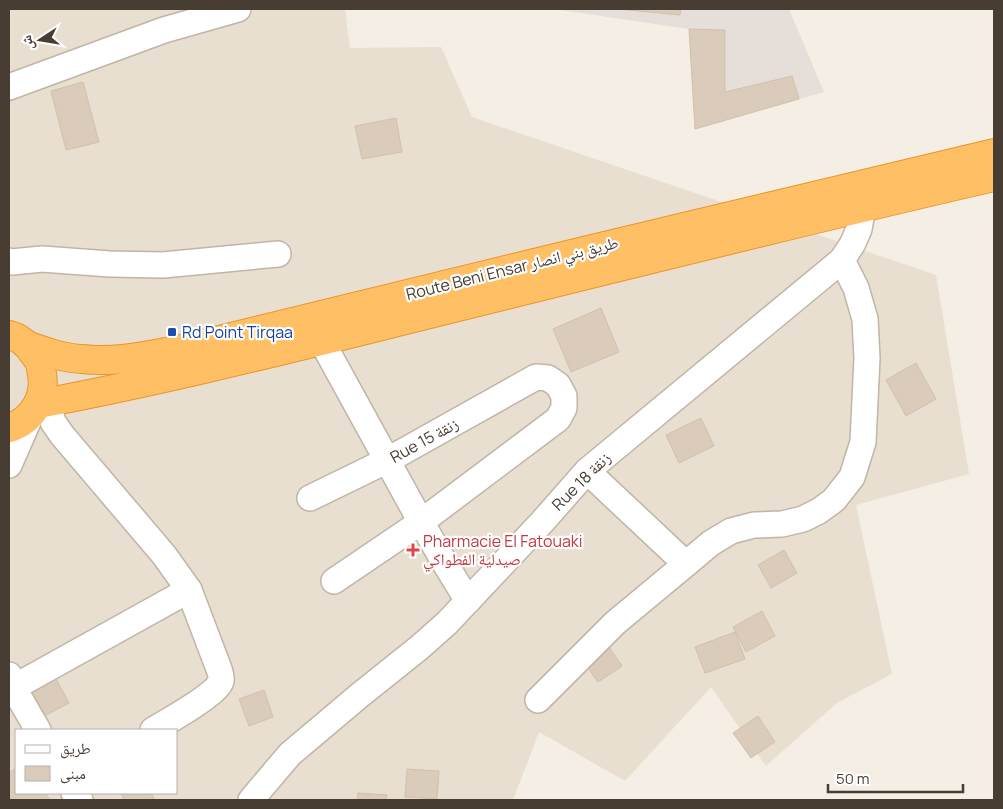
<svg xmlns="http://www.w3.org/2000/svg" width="1003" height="809" font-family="Manrope,'Noto Naskh Arabic',sans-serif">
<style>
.residential{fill:#e8dfd1;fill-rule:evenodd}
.industrial{fill:#e6dfd9}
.building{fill:#dacbbb;stroke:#d2c0ab}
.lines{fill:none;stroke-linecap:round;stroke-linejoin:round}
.minor-casing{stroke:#c0b5a6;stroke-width:28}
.highway-casing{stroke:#ec9326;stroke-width:30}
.minor{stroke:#fff;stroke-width:25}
.highway{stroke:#ffbf64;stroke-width:28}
.transit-dot{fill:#1a4fb4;stroke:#fff;stroke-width:2}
.health-dot{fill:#e0444e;stroke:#fff;stroke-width:2}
.labels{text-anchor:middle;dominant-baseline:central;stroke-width:4.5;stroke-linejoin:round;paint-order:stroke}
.street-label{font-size:16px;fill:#473d33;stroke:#fff}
.transit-label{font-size:16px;fill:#164399;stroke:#fff;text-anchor:start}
.health-label{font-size:16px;fill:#be3a42;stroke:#fff;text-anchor:start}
</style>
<rect width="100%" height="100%" fill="#f4eee4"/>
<path class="residential" d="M9 9H345L350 48 441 47 472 117 936 275 969 474 856 505 892 674 837 703 766 766 711 687 625 781 539 732 513 800H9ZM16 730H176V793H16Z"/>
<path class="industrial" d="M542 9H789L824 92 695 129 689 29 554 9Z"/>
<g class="building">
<path d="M618 9H681L680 15Z"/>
<path d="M689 29 725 30V92L792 76 799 99 695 129Z"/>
<path d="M83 82 99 142 66 150 51 91Z"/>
<path d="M396 118 402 152 362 159 355 126Z"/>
<path d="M601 308 619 352 571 372 553 329Z"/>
<path d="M916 363 936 399 906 416 886 380Z"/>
<path d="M701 418 714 446 679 463 666 435Z"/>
<path d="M784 550 797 573 771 588 758 565Z"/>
<path d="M762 611 775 636 746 652 733 627Z"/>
<path d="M735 632 745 659 705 673 695 647Z"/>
<path d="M607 644 622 666 598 682 583 661Z"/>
<path d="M55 677 69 703 37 720 24 694Z"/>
<path d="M264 690 273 717 249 726 239 699Z"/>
<path d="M758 716 775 742 751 758 733 733Z"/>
<path d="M16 768V793H45L50 800H9V773Z"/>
<path d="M407 769 439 771 437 799 405 797Z"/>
<path d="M121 793H151L155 800H124Z"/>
<path d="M358 793 387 795 386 800H357Z"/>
</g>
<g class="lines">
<defs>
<g id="minor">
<path d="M9 87 164 30 238 9"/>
<path d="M9 261 12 262 42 259 110 264 163 265 278 254"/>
<path d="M321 340 421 522 446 565 468 601"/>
<path d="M47 402 53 422 62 435 164 555 189 590 219 669C220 672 222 678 221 681 219 693 165 723 153 730"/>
<path d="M9 465 31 415"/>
<path d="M310 498 388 460 536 377 548 378 558 385 564 396V408L558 419 421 522 334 581"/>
<path d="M686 564 711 543 731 531 754 525 782 524 803 519 819 511 834 500 852 477 863 442 867 358 865 319 856 288 842 260"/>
<path d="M9 675 13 687 38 730"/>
<path d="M9 690 189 590"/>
<path d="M538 700 615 623 686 564 587 471"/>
<path d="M74 793 80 800"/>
<path d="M251 800 290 754 360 695 420 647 447 623 543 521 587 471 842 260 853 243 859 229 863 207"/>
</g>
<g id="highway">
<path d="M9 335C19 337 28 345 33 353 35 356 38 359 40 363 41 366 41 370 42 374 46 398 32 421 9 428"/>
<path d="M29 346C46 352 63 358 82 359 115 363 149 355 182 349L592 249 994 153"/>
<path d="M38 404C166 380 292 348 418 317 610 269 802 221 994 177"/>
</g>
</defs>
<use href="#minor" class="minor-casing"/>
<use href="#highway" class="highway-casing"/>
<use href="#minor" class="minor"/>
<use href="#highway" class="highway"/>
</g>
<rect class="transit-dot" x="167" y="327" width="10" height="10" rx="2.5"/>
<path class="health-dot" d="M410.5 542.5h5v5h5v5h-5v5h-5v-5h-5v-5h5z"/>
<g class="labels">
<g class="street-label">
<text transform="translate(512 268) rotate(-14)">Route Beni Ensar طريق بني انصار</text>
<text transform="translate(424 440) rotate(-29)">Rue 15 زنقة</text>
<text transform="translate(581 481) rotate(-45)">Rue 18 زنقة</text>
</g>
<g class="transit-label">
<text x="182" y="332">Rd Point Tirqaa</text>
</g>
<g class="health-label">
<text x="423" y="541">Pharmacie El Fatouaki<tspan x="423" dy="18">صيدلية الفطواكي</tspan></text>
</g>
</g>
<rect width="1003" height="809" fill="none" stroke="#473d33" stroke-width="20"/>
<rect x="15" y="729" width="162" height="65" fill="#ffffff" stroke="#b5b1ad"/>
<rect x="25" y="745" width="25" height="8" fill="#ffffff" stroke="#b5b1ad"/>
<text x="60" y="754" font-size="15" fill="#473d33">طريق</text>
<rect x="25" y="766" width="25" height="15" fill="#dacbbb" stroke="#b5b1ad"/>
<text x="60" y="779" font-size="15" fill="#473d33">مبنى</text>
<g transform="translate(40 40) rotate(258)" stroke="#ffffff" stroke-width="4" paint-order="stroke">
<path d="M0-4L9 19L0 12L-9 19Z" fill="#473d33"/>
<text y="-8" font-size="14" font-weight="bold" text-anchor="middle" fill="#473d33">ش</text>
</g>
<path d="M828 784v8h135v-8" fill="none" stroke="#473d33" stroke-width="2.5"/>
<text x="836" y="784" font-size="15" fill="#473d33" stroke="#ffffff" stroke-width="4" paint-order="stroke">50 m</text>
</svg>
